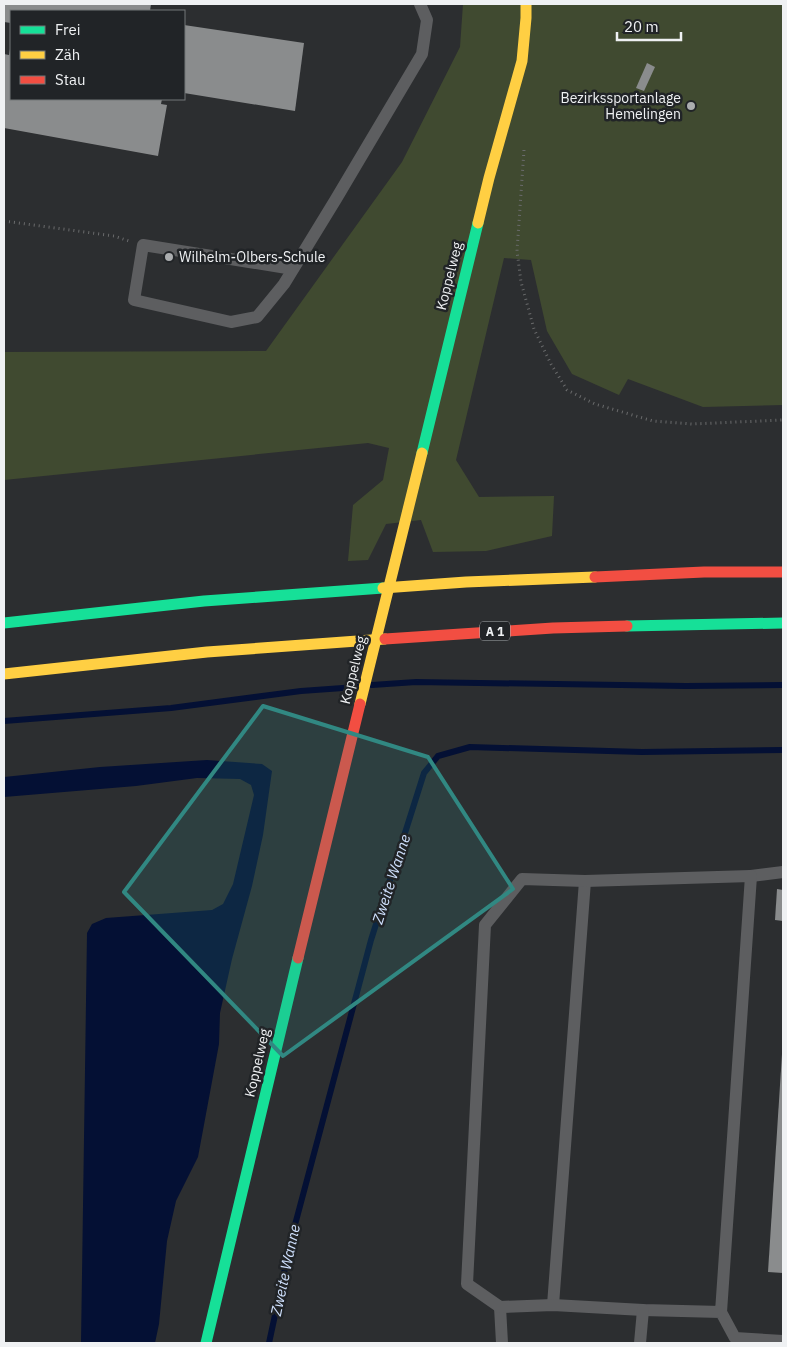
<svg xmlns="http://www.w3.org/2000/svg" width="787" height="1347" font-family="'IBM Plex Sans',sans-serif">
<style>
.green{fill:#404a30}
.water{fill:#041034}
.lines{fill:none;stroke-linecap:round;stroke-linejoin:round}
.stream{stroke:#041034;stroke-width:6}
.building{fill:#8a8c8d}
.path{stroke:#6a6b6c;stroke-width:3;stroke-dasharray:1 4;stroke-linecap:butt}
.lane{stroke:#5d5e60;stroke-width:12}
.fast{stroke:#16e098;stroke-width:11}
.slow{stroke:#ffcf43;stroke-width:11}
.jam{stroke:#f24e42;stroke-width:11}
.marked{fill:#318882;fill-opacity:0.2;stroke:#318882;stroke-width:4;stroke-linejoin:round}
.poi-dot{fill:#abadaf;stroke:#212427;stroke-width:2}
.labels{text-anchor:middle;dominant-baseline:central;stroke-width:5;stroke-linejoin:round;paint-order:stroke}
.shield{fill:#212427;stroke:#b1b4b6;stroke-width:1}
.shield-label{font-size:12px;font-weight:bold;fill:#eff1f3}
.poi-label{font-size:14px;fill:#eff1f3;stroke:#212427;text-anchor:end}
.street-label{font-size:14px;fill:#eff1f3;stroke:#212427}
.water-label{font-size:15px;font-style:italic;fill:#cfe0fd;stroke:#212427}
</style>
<rect width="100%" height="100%" fill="#2c2e30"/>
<path class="green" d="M463 4H783V405L703 407 628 379 619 395 572 374 547 331 531 260 504 258 456 460 479 497 554 496 552 536 486 551 433 552 421 520 386 524 368 560 348 561 353 505 383 480 389 448 368 443 4 480V352L266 351 402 162 460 47Z"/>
<path class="water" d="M207 760 262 764 272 771 263 835 252 886 232 959 220 1013 219 1044 198 1157 176 1201 167 1241 159 1324 155 1343H81L87 933 92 924 106 918 212 910 223 904 233 884 254 795 251 785 240 779 197 778 136 786 4 797V777L100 767Z"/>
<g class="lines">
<g class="stream">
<path d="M372 685 416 682 686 686 783 685"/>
<path d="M4 721 171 708 301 691 357 687"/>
<path d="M269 1343 292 1236 371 940 424 773 438 756 470 747 642 752 783 750"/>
</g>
</g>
<g class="building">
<path d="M4 4H151L150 11H11V23L4 22Z"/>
<path d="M184 25 304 43 295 111 184 93Z"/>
<path d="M10 49H11V99H162L161 104 167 105 158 156 4 128V54L9 55Z"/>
<path d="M647 63 655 67 644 91 636 88Z"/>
<path d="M777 889 783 890V921L775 920Z"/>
<path d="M782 1054H783V1273L768 1272Z"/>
</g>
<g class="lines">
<g class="path">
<path d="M524 150 517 251 521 282 534 329 551 364 567 390 595 404 653 421 692 424 783 420"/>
<path d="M4 221 114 236 129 241"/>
</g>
<g class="lane">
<path d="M293 269 143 245 134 300 231 322 257 317 284 284 336 199 422 54 427 20 420 4"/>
<path d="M751 876 783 872"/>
<path d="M553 1305 585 881"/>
<path d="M500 1307 502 1343"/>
<path d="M721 1312 643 1310 553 1305 500 1307 467 1284 485 925 522 879 585 881 751 876 721 1312 735 1338 783 1341"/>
<path d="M640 1343 643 1310"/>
</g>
<g class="fast">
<path d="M422 453 478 223"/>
<path d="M4 623 204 601 383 588"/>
<path d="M627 626 783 623"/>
<path d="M206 1343 298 958"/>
</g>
<g class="slow">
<path d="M478 223 489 178 522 61 526 18V4"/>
<path d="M383 588 466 582 595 577"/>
<path d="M4 674 207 652 385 639"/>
<path d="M360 704 422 453"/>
</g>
<g class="jam">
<path d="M595 577 704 572H783"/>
<path d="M385 639 553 628 627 626"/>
<path d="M298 958 360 704"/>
</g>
</g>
<path class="marked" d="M263 706 428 757 513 889 283 1056 124 892Z"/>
<g class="poi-dot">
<circle cx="691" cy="106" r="5"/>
<circle cx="169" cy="257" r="5"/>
</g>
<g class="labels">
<rect class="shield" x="480" y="621.5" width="30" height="19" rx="4"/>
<g class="shield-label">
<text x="495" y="631">A 1</text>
</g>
<g class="poi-label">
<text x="681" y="98">Bezirkssportanlage<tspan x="681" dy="16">Hemelingen</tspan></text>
<text x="179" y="257" text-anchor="start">Wilhelm-Olbers-Schule</text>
</g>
<g class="street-label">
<text transform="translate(449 276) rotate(-76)">Koppelweg</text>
<text transform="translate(353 670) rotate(-76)">Koppelweg</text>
<text transform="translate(257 1063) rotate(-77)">Koppelweg</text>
</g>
<g class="water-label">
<text transform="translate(391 879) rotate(-72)">Zweite Wanne</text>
<text transform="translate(285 1270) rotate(-78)">Zweite Wanne</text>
</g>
</g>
<rect width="787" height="1347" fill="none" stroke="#eff1f3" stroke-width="10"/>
<rect x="10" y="10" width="175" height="90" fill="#212427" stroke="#737679"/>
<rect x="20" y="26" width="25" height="8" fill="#16e098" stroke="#737679"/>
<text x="55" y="35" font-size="15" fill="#eff1f3">Frei</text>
<rect x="20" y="51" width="25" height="8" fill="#ffcf43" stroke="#737679"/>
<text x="55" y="60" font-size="15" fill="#eff1f3">Zäh</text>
<rect x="20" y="76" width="25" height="8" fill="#f24e42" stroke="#737679"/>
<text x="55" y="85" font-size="15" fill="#eff1f3">Stau</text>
<path d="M617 32v8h64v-8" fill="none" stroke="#eff1f3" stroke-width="2.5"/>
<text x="624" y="32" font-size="15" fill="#eff1f3" stroke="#212427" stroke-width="4" paint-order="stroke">20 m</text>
</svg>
